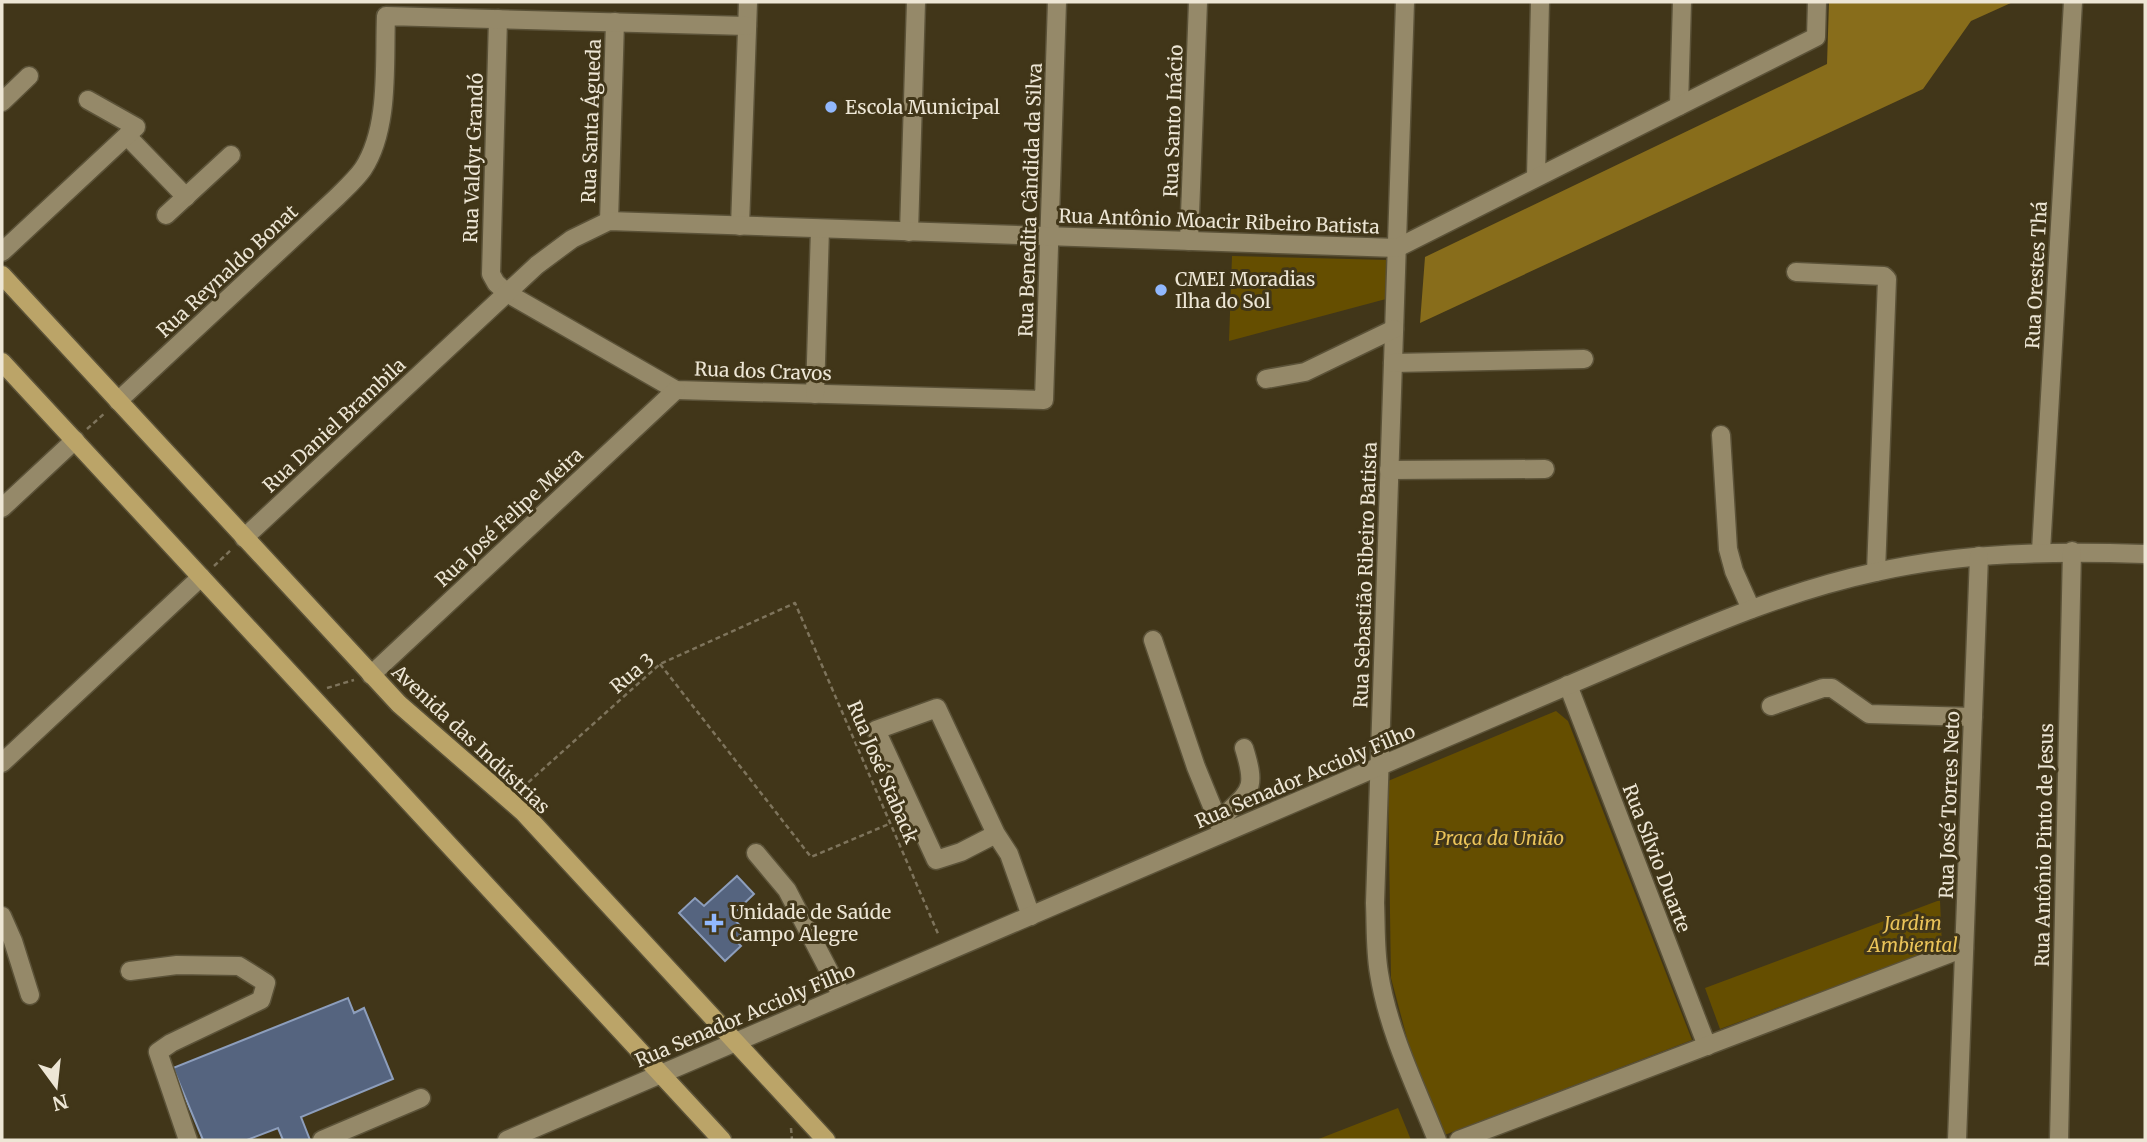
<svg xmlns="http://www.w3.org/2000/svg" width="2147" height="1142" font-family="Merriweather,serif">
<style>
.green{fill:#654e00}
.forest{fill:#886d1b}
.building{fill:#55647f;stroke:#8d9ebc;stroke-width:2}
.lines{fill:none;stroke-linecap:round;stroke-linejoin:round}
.minor-casing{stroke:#5b5238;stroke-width:21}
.major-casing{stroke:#5b5238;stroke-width:21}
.path{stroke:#7e745c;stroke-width:2.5;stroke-dasharray:5 3.5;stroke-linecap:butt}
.minor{stroke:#958969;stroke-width:18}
.major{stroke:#bba468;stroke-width:18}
.poi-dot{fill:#91b8fd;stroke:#413619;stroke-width:2.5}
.labels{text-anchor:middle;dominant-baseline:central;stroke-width:6;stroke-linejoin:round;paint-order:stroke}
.poi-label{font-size:19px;fill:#ede6d5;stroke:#413619;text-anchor:start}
.street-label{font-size:19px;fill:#ede6d5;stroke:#413619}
.park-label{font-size:19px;font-style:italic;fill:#eac359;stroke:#413619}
</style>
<rect width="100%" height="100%" fill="#413619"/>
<g class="green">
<path d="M1232 256 1388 260 1386 299 1229 341Z"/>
<path d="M1556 711 1568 721 1692 1040 1442 1136 1412 1057 1391 978 1388 781Z"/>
<path d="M1940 900 1942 947 1720 1029 1705 988Z"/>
<path d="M1398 1108 1411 1140H1316Z"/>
</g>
<path class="forest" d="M1829 2H2013L1971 21 1923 89 1420 323 1425 257 1827 64Z"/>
<g class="building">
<path d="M737 876 754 894 731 916 745 931 735 940 741 946 725 961 679 913 695 898 704 906Z"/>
<path d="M348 998 354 1013 364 1008 393 1079 301 1117 310 1140H283L278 1128 247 1140H203L173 1068Z"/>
</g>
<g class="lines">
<defs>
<g id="minor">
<path d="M1405 2 1375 903C1376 926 1375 950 1379 973 1388 1031 1416 1087 1437 1140"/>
<path d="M498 19 491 274 496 283 507 293 676 390 1044 400 1057 2"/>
<path d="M2 102 29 76"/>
<path d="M1679 106 1682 2"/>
<path d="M127 136 186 197"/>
<path d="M1536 177 1540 2"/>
<path d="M166 215 231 155"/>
<path d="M609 221 615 22"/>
<path d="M740 226 748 2"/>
<path d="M909 232 916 2"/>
<path d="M1189 241 1198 2"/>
<path d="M2 252 136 127 88 100"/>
<path d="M1796 272 1884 276 1887 279 1876 572"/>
<path d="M1393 363 1584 359"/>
<path d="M1266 379 1305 372 1394 329"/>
<path d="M815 394 820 229"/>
<path d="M118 401 337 197C346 188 356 179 363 169 390 128 384 63 386 16L747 26"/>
<path d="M1721 435 1728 549 1734 571 1751 609"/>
<path d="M1389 470 1545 469"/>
<path d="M2 508 75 440"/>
<path d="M244 538 537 265 572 239 609 221 1397 248 1816 37 1817 2"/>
<path d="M2041 551 2073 2"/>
<path d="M1153 640 1196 767 1223 833"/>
<path d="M371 675 676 390"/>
<path d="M1568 685 1707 1046"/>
<path d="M1771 706 1823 688H1832L1869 714 1973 717"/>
<path d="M2 763 201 577"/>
<path d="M1218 822C1249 790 1258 793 1244 748"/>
<path d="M996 834 961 852 936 860 876 730 937 708 996 834 1009 854 1031 916"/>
<path d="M756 853 787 890 842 996"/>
<path d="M2 916 13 941 30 995"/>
<path d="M130 971 177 965 239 966 266 983 261 1000 171 1043 158 1052 188 1140"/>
<path d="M322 1140 421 1098"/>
<path d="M507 1140 1646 652C1721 620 1796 589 1876 572 1965 552 2054 551 2145 554"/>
<path d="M1459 1140 1964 948"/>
<path d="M1957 1140 1979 556"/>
<path d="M2059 1140 2072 551"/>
</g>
<g id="major">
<path d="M2 275 399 704 523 812 826 1140"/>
<path d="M2 362 722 1140"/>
</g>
</defs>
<use href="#minor" class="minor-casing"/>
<use href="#major" class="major-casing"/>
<g class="path">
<path d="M87 429 106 412"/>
<path d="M214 566 232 549"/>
<path d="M660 664 811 857 889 824"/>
<path d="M327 688 354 680"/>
<path d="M522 788 660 664 795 603 939 936"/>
<path d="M791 1128 792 1140"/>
</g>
<use href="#minor" class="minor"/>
<use href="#major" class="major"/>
</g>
<g class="poi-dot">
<circle cx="831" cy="107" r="7"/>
<circle cx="1161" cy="290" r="7"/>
<path d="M710.5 912.5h7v7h7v7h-7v7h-7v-7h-7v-7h7z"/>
</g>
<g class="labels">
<g class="poi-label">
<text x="845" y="107">Escola Municipal</text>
<text x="1175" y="279">CMEI Moradias<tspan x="1175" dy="22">Ilha do Sol</tspan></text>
<text x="730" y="912">Unidade de Saúde<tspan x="730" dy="22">Campo Alegre</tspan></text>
</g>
<g class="street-label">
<text transform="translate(591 121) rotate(-88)">Rua Santa Águeda</text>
<text transform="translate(1173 121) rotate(-88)">Rua Santo Inácio</text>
<text transform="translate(473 158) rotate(-88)">Rua Valdyr Grandó</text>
<text transform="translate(1030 200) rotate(-88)">Rua Benedita Cândida da Silva</text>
<text transform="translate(1219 221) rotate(2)">Rua Antônio Moacir Ribeiro Batista</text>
<text transform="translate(227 271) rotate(-43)">Rua Reynaldo Bonat</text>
<text transform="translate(2036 275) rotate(-87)">Rua Orestes Thá</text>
<text transform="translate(763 371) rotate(2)">Rua dos Cravos</text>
<text transform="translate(334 425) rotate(-43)">Rua Daniel Brambila</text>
<text transform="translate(509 517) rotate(-43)">Rua José Felipe Meira</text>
<text transform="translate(1365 575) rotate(-88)">Rua Sebastião Ribeiro Batista</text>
<text transform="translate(632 673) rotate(-40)">Rua 3</text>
<text transform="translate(471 739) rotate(43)">Avenida das Indústrias</text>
<text transform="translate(883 772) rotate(67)">Rua José Staback</text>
<text transform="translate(1305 776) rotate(-23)">Rua Senador Accioly Filho</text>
<text transform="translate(1949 805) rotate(-88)">Rua José Torres Neto</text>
<text transform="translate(2044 845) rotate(-89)">Rua Antônio Pinto de Jesus</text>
<text transform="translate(1657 858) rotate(69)">Rua Sílvio Duarte</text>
<text transform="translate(745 1015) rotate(-23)">Rua Senador Accioly Filho</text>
</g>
<g class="park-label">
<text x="1499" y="838">Praça da União</text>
<text x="1913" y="923">Jardim<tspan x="1913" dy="22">Ambiental</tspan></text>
</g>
</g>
<rect width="2147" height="1142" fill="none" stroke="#ede6d5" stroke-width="7"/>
<g transform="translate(56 1086) rotate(165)" stroke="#413619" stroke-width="5" paint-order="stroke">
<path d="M0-5L12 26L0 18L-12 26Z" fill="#ede6d5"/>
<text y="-10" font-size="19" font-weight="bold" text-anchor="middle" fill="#ede6d5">N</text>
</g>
</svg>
